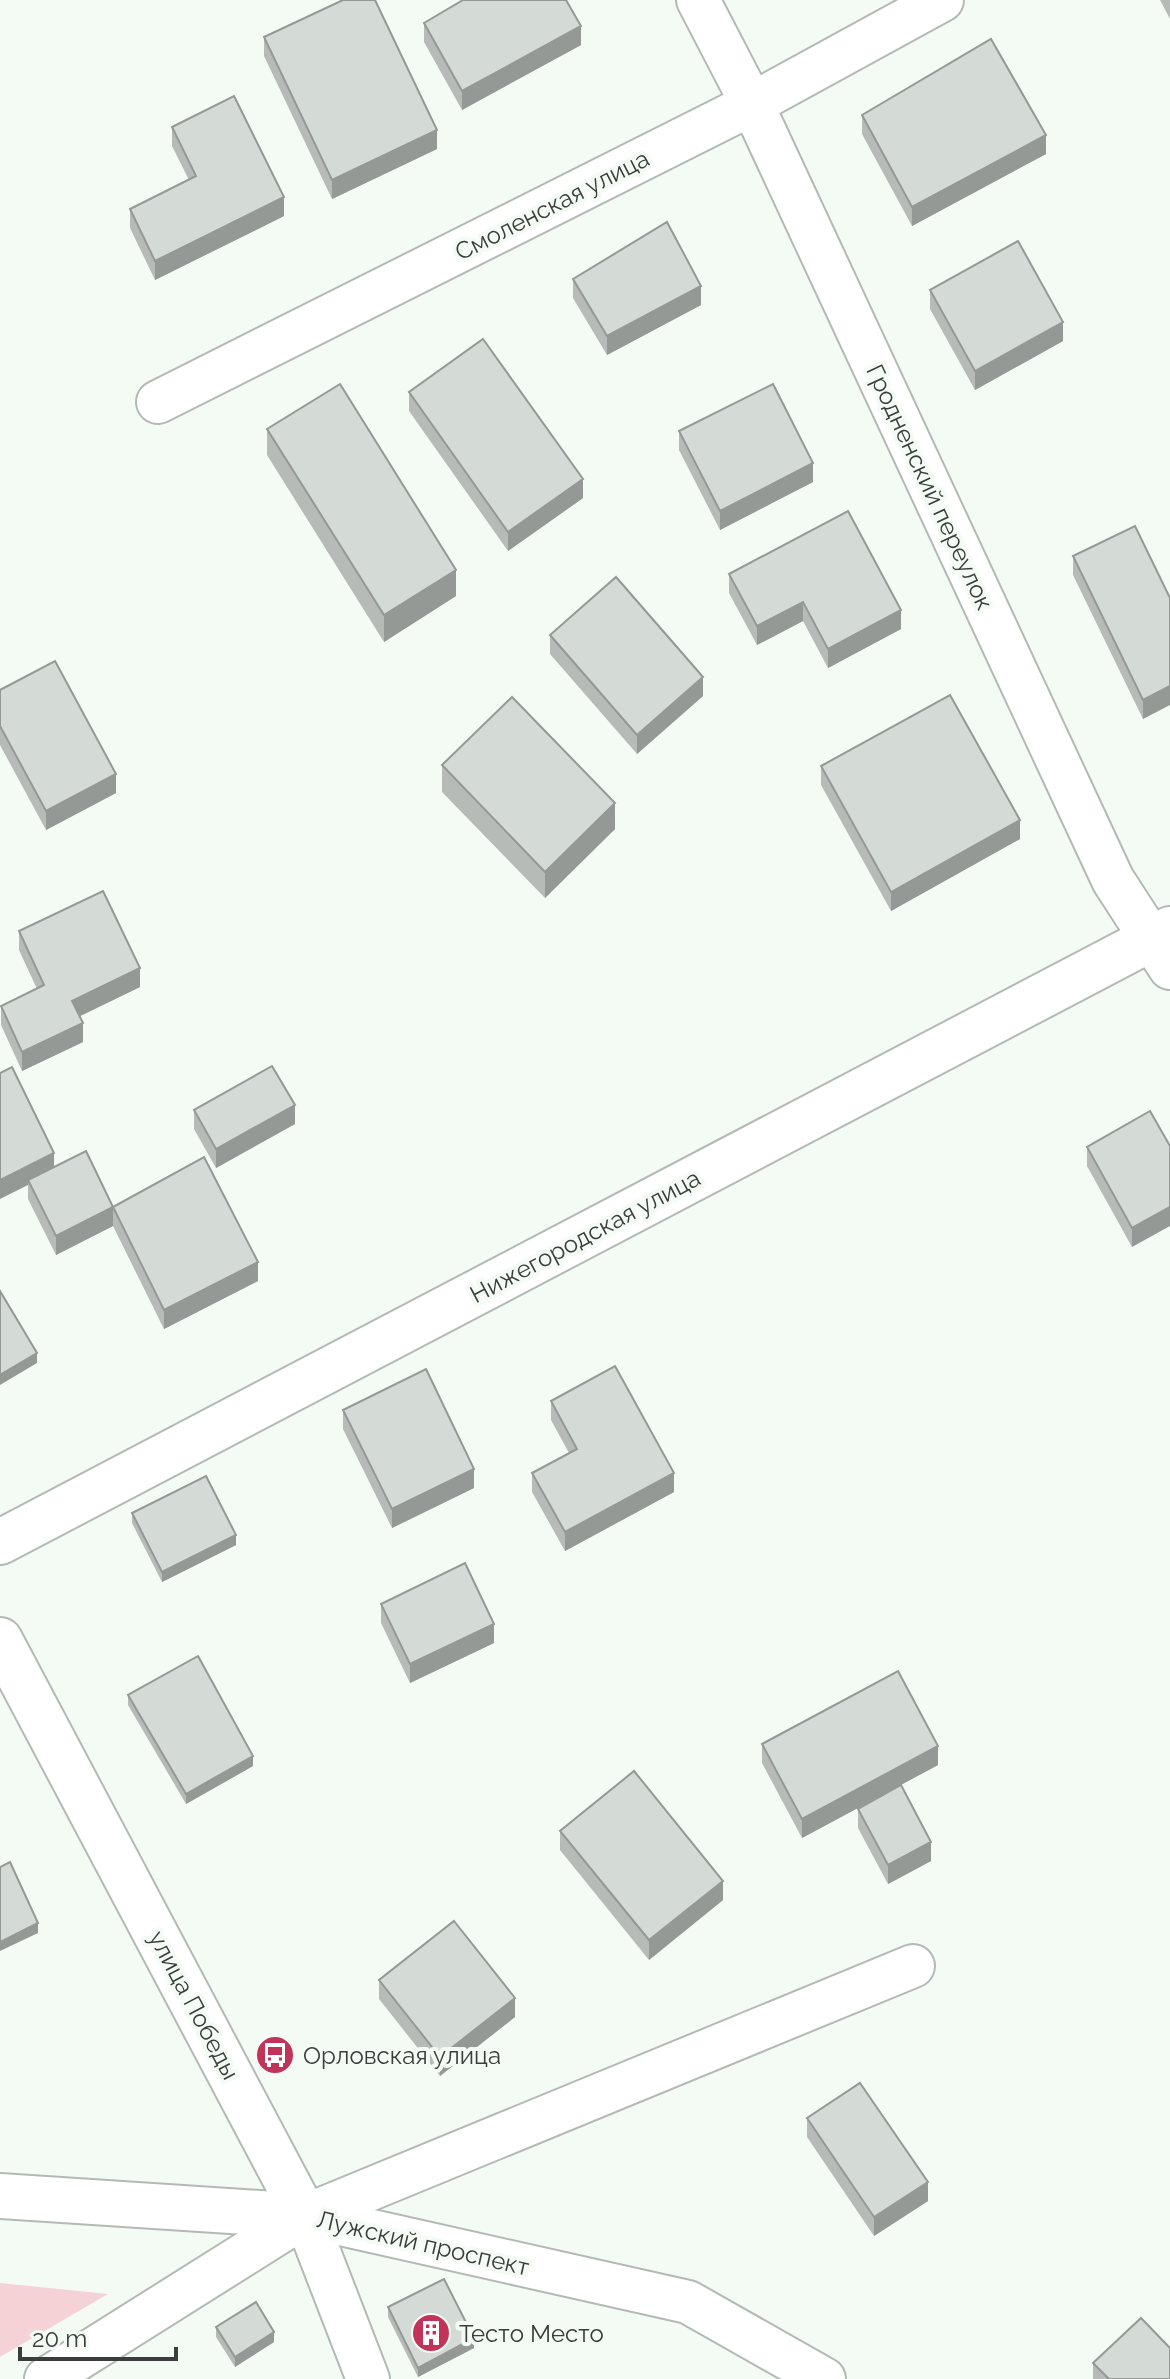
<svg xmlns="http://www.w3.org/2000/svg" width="1170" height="2379" font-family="Raleway,sans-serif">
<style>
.green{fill:#f5d2d6}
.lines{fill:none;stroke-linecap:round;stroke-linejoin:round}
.minor-casing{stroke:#b3bab4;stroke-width:46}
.tertiary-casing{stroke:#b3bab4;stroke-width:48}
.minor{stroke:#fff;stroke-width:42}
.tertiary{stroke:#fff;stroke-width:44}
.wall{fill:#b6bbb7}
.shaded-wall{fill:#949995}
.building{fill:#d4dad5;stroke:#949995;stroke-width:2}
.labels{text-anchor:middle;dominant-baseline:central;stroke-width:8;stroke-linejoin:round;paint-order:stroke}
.street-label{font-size:24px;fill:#3a3d3b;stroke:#f4fbf5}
.poi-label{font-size:24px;fill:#3a3d3b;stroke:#f4fbf5;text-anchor:start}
</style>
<rect width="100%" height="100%" fill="#f4fbf5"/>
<path class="green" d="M0 2283 108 2294 0 2357Z"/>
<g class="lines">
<defs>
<g id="minor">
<path d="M698 0 752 104 1113 880 1170 968"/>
<path d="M158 402 752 104 942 0"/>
<path d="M305 2216 688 2302 824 2379"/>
<path d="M305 2216 368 2379"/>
<path d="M46 2379 305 2216 913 1966"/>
</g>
<g id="tertiary">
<path d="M0 1542 1170 929"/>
<path d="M0 1640 305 2216"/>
<path d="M0 2196 305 2216"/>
</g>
</defs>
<use href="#minor" class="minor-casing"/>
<use href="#tertiary" class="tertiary-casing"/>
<use href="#minor" class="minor"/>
<use href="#tertiary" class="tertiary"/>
</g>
<g class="wall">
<path d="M1160 0H1170V19Z"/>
<path d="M424 23 581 45 462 110 424 42Z"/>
<path d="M264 37 437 149 332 199 264 56Z"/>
<path d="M862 115 1046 154 912 226 862 134Z"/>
<path d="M172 127 284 216 155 280 130 228V209L189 180 172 146Z"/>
<path d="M573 279 701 305 607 355 573 298Z"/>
<path d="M930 290 1063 341 975 390 930 309Z"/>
<path d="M409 392 583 498 508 551 409 411Z"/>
<path d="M267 429 456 596 384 642 267 455Z"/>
<path d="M679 431 813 482 720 530 679 450Z"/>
<path d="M1073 556 1170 598 1143 719 1073 575Z"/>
<path d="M729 574 901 629 828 668 803 621 757 645 729 593Z"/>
<path d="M550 635 703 696 637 754 550 654Z"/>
<path d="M0 690 116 793 46 830 0 745Z"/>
<path d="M442 765 615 829 545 898 442 792Z"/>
<path d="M821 766 1020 839 891 911 821 785Z"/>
<path d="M19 931 140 987 80 1016 83 1042 22 1071 1 1025V1006L37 989 19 950Z"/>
<path d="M0 1073 54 1167 113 1226 56 1255 28 1199V1185Z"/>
<path d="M194 1110 295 1124 216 1168 194 1129Z"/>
<path d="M1170 1146 1132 1247 1087 1166V1147Z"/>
<path d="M113 1207 258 1281 164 1329 113 1226Z"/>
<path d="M551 1401 674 1492 565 1551 532 1492V1473L569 1453 551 1420Z"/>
<path d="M343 1410 474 1488 392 1528 343 1429Z"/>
<path d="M132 1513 236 1545 162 1582 132 1523Z"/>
<path d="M381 1604 494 1643 410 1683 381 1623Z"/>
<path d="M128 1695 253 1766 186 1804 128 1705Z"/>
<path d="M762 1744 938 1765 802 1838 762 1763Z"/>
<path d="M858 1809 931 1861 888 1884 858 1828Z"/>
<path d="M560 1831 723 1900 649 1960 560 1850Z"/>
<path d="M379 1980 515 2017 440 2076 379 1999Z"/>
<path d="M807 2118 928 2201 874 2236 807 2137Z"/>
<path d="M388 2307 474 2348 418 2377 388 2317Z"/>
<path d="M216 2327 274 2342 235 2367 216 2337Z"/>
<path d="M1093 2363 1170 2379H1093Z"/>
</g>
<g class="shaded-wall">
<path d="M581 26V45L462 110V91Z"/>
<path d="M437 130V149L332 199V180Z"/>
<path d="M1046 135V154L912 226V207Z"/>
<path d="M284 197V216L155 280V261Z"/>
<path d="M701 286V305L607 355V336Z"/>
<path d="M1063 322V341L975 390V371Z"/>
<path d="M813 463V482L720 530V511Z"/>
<path d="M583 479V498L508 551V532Z"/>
<path d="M456 570V596L384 642V615Z"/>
<path d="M803 602V621L757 645V626Z"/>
<path d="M901 610V629L828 668V649Z"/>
<path d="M703 677V696L637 754V735Z"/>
<path d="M1170 686V705L1143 719V700Z"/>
<path d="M116 774V793L46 830V811Z"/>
<path d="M615 803V829L545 898V872Z"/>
<path d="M1020 820V839L891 911V892Z"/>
<path d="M140 968V987L72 1020V1001Z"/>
<path d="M83 1023V1042L22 1071V1052Z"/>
<path d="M295 1105V1124L216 1168V1149Z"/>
<path d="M54 1153V1172L28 1180V1185L0 1199V1180Z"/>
<path d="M113 1207V1226L56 1255V1236Z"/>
<path d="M1170 1207V1226L1132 1247V1228Z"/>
<path d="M258 1262V1281L164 1329V1310Z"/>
<path d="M37 1353V1363L0 1385V1375Z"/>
<path d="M474 1469V1488L392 1528V1509Z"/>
<path d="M674 1473V1492L565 1551V1532Z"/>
<path d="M236 1535V1545L162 1582V1572Z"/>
<path d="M494 1624V1643L410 1683V1664Z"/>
<path d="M938 1746V1765L802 1838V1819Z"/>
<path d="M253 1756V1766L186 1804V1794Z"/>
<path d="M931 1842V1861L888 1884V1865Z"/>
<path d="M723 1881V1900L649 1960V1940Z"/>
<path d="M38 1923V1933L0 1951V1942Z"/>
<path d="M515 1998V2017L440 2076V2057Z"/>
<path d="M928 2182V2201L874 2236V2217Z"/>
<path d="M274 2332V2342L235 2367V2357Z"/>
<path d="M474 2338V2348L418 2377V2368Z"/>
</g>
<g class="building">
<path d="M343 0H375L437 130 332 180 264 37Z"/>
<path d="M463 0H566L581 26 462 91 424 23Z"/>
<path d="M991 39 1046 135 912 207 862 115Z"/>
<path d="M234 96 284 197 155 261 130 209 196 176 172 127Z"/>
<path d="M667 222 701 286 607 336 573 279Z"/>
<path d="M1018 241 1063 322 975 371 930 290Z"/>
<path d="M483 339 583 479 508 532 409 392Z"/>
<path d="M340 384 456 570 384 615 267 429Z"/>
<path d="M773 384 813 463 720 511 679 431Z"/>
<path d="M848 511 901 610 828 649 803 602 757 626 729 574Z"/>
<path d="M1135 526 1170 598V686L1143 700 1073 556Z"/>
<path d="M616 577 703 677 637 735 550 635Z"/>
<path d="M55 661 116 774 46 811 0 726V690Z"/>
<path d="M950 695 1020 820 891 892 821 766Z"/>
<path d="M512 697 615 803 545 872 442 765Z"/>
<path d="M103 891 140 968 72 1001 83 1023 22 1052 1 1006 44 985 19 931Z"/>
<path d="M272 1066 295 1105 216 1149 194 1110Z"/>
<path d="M12 1067 54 1153 0 1180V1073Z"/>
<path d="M1150 1111 1170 1146V1207L1132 1228 1087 1147Z"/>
<path d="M86 1151 113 1207 56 1236 28 1180Z"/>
<path d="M204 1157 258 1262 164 1310 113 1207Z"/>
<path d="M0 1291 37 1353 0 1375Z"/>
<path d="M615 1366 674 1473 565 1532 532 1473 577 1449 551 1401Z"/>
<path d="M426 1369 474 1469 392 1509 343 1410Z"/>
<path d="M206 1476 236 1535 162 1572 132 1513Z"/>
<path d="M465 1563 494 1624 410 1664 381 1604Z"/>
<path d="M198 1656 253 1756 186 1794 128 1695Z"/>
<path d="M898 1671 938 1746 802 1819 762 1744Z"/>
<path d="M634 1771 723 1881 649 1940 560 1831Z"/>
<path d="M901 1785 931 1842 888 1865 858 1809Z"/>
<path d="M10 1862 38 1923 0 1942V1867Z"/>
<path d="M454 1921 515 1998 440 2057 379 1980Z"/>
<path d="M860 2083 928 2182 874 2217 807 2118Z"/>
<path d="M444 2279 474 2338 418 2368 388 2307Z"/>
<path d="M256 2302 274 2332 235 2357 216 2327Z"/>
<path d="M1141 2318 1170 2348V2379H1109L1093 2363Z"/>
</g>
<defs>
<symbol id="bus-disc" viewBox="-11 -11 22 22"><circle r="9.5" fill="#c23359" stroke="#f4fbf5"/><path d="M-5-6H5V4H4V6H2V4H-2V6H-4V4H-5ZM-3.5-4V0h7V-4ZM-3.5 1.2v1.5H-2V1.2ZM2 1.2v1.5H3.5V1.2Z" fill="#fff"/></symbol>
<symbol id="building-disc" viewBox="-11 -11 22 22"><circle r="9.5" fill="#c23359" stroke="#f4fbf5"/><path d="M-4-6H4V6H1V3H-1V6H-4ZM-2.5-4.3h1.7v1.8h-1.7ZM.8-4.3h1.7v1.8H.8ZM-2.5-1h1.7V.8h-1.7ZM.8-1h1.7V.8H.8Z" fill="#fff"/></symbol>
</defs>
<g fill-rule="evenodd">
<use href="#bus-disc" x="253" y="2033" width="44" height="44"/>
<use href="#building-disc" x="409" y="2311" width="44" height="44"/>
</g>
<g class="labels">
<g class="street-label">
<text transform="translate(552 205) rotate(-27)">Смоленская улица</text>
<text transform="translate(930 487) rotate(65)">Гродненский переулок</text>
<text transform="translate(585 1236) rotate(-28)">Нижегородская улица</text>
<text transform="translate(194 2005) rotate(62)">улица Победы</text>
<text transform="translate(423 2243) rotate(13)">Лужский проспект</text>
</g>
<g class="poi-label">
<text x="303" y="2055">Орловская улица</text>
<text x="459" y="2333">Тесто Место</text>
</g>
</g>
<path d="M20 2347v12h156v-12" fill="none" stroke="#3a3d3b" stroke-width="4"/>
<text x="32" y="2347" font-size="24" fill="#3a3d3b" stroke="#f4fbf5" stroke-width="6" paint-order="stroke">20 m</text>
</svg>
